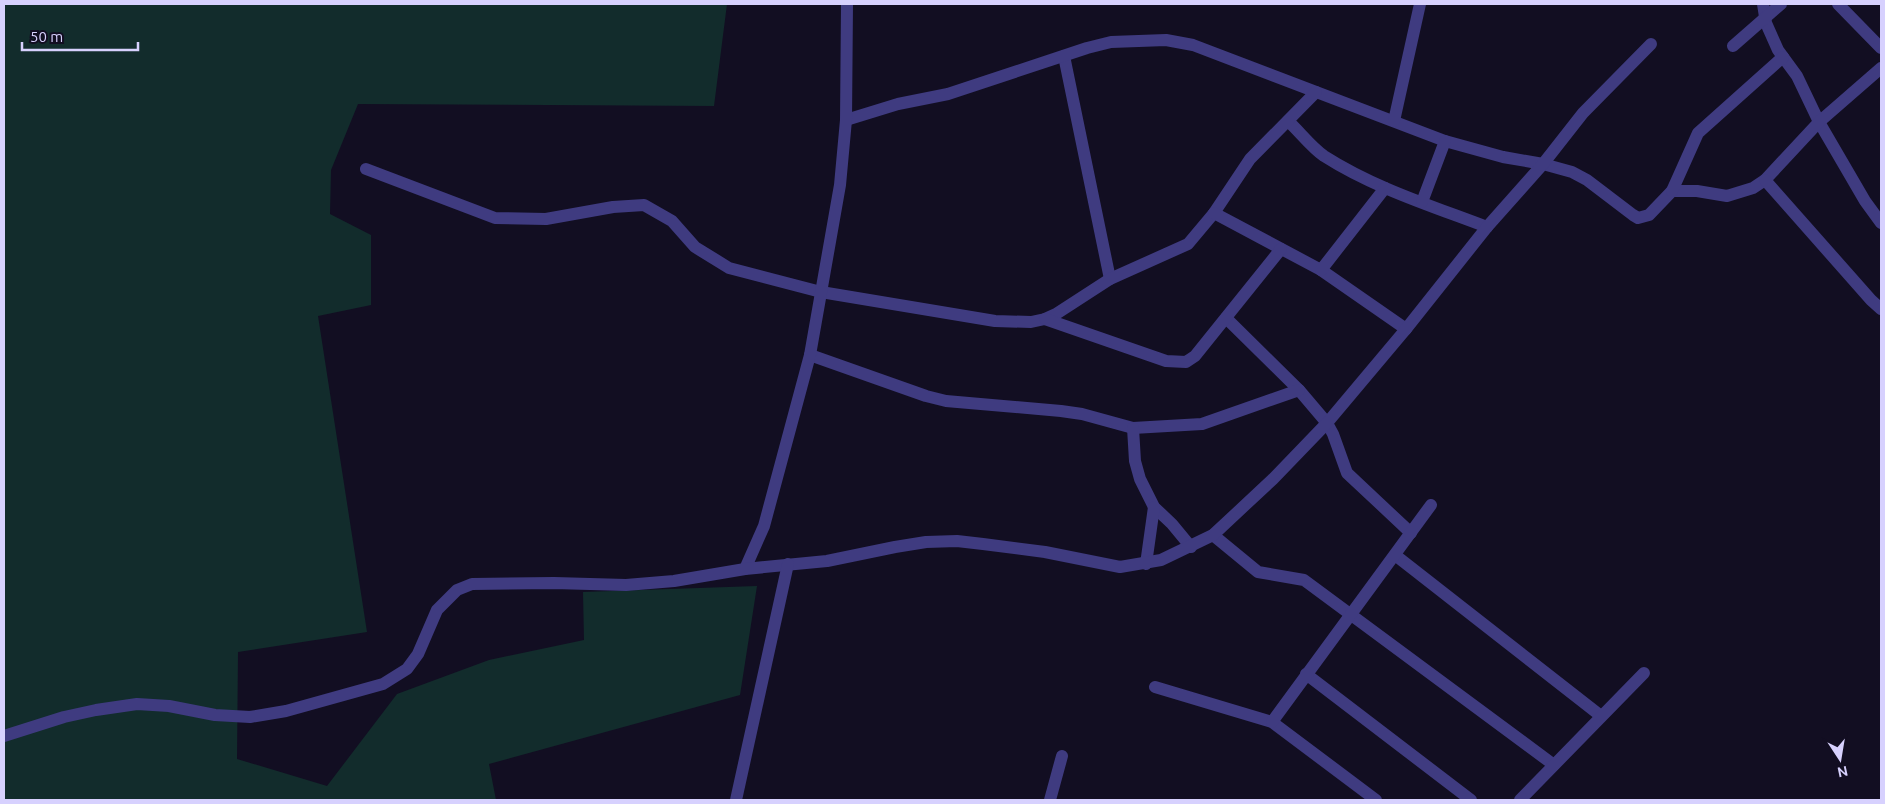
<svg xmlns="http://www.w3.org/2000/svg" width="1885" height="804" font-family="Ubuntu,sans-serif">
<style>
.green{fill:#122c2c}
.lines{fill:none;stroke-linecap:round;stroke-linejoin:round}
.minor{stroke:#3f3b80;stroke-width:12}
</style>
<rect width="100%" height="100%" fill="#120e22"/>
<path class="green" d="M4 4H727L714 106 358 104 331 170 330 214 371 235V305L318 316 367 632 238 652 237 759 327 786 397 694 489 660 584 640 583 592 757 586 740 695 489 764 496 800H4Z"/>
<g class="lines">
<g class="minor">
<path d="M1763 4 1766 23 1778 50 1797 76 1819 122 1865 201 1881 223"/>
<path d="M1838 4 1881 48"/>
<path d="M1733 46 1781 4"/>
<path d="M1064 56 1110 279"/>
<path d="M846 120 898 104 948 94 1087 48 1111 42 1166 40 1193 45 1445 141 1503 157 1543 164 1572 172 1587 180 1633 215 1638 218 1649 215 1672 191H1697L1727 196 1753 188 1765 180 1819 122 1881 68"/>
<path d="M1288 121C1300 132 1311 147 1324 156 1374 188 1432 206 1487 227"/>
<path d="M1394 121 1420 4"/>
<path d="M366 169 495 218 546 219 613 207 644 205 672 221 695 247 729 268 821 292 995 321 1031 322 1045 319 1056 314 1110 279 1188 244 1214 213 1250 159 1316 92"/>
<path d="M1765 180 1871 300 1881 309"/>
<path d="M1672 191 1698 133 1783 57"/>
<path d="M1422 202 1445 141"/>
<path d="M1214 213 1321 270 1406 329"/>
<path d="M1321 270 1385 188"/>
<path d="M1226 318 1299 390 1327 423 1333 434 1347 473 1411 533"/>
<path d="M1045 319 1166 361 1186 362 1195 356 1281 249"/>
<path d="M810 355 926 396 946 401 1061 411 1082 414 1133 428 1202 424 1299 390"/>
<path d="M1133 428 1135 461 1140 479 1154 507 1172 524 1191 547"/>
<path d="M1213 535 1258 572 1304 580 1554 765"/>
<path d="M1395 555 1601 716"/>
<path d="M1146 564 1154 507"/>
<path d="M745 569 764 526 810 355 840 185 846 120 847 4"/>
<path d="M1306 674 1471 800"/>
<path d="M1155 687 1272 722 1376 800"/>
<path d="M1272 722 1431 505"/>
<path d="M4 736 64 717 96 710 137 704 169 706 215 715 250 717 286 711 383 684 407 669 418 654 437 610 457 590 472 584 554 583 626 585 674 581 745 569 827 561 895 547 926 542 957 541 983 544 1045 552 1120 567 1161 560 1213 535 1273 479 1327 423 1406 329 1487 227 1543 164 1583 113 1651 44"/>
<path d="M736 800 788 564"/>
<path d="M1050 800 1062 756"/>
<path d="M1520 800 1644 673"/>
</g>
</g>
<rect width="1885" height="804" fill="none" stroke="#d7d1fe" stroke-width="10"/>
<g transform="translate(1840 759) rotate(168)" stroke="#120e22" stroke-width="4" paint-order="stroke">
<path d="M0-4L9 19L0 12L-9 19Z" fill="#d7d1fe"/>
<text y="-8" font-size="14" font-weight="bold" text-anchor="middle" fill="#d7d1fe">N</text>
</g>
<path d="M22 42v8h116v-8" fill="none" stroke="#d7d1fe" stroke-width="2.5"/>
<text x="30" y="42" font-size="15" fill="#d7d1fe" stroke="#120e22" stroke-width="4" paint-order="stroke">50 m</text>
</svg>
